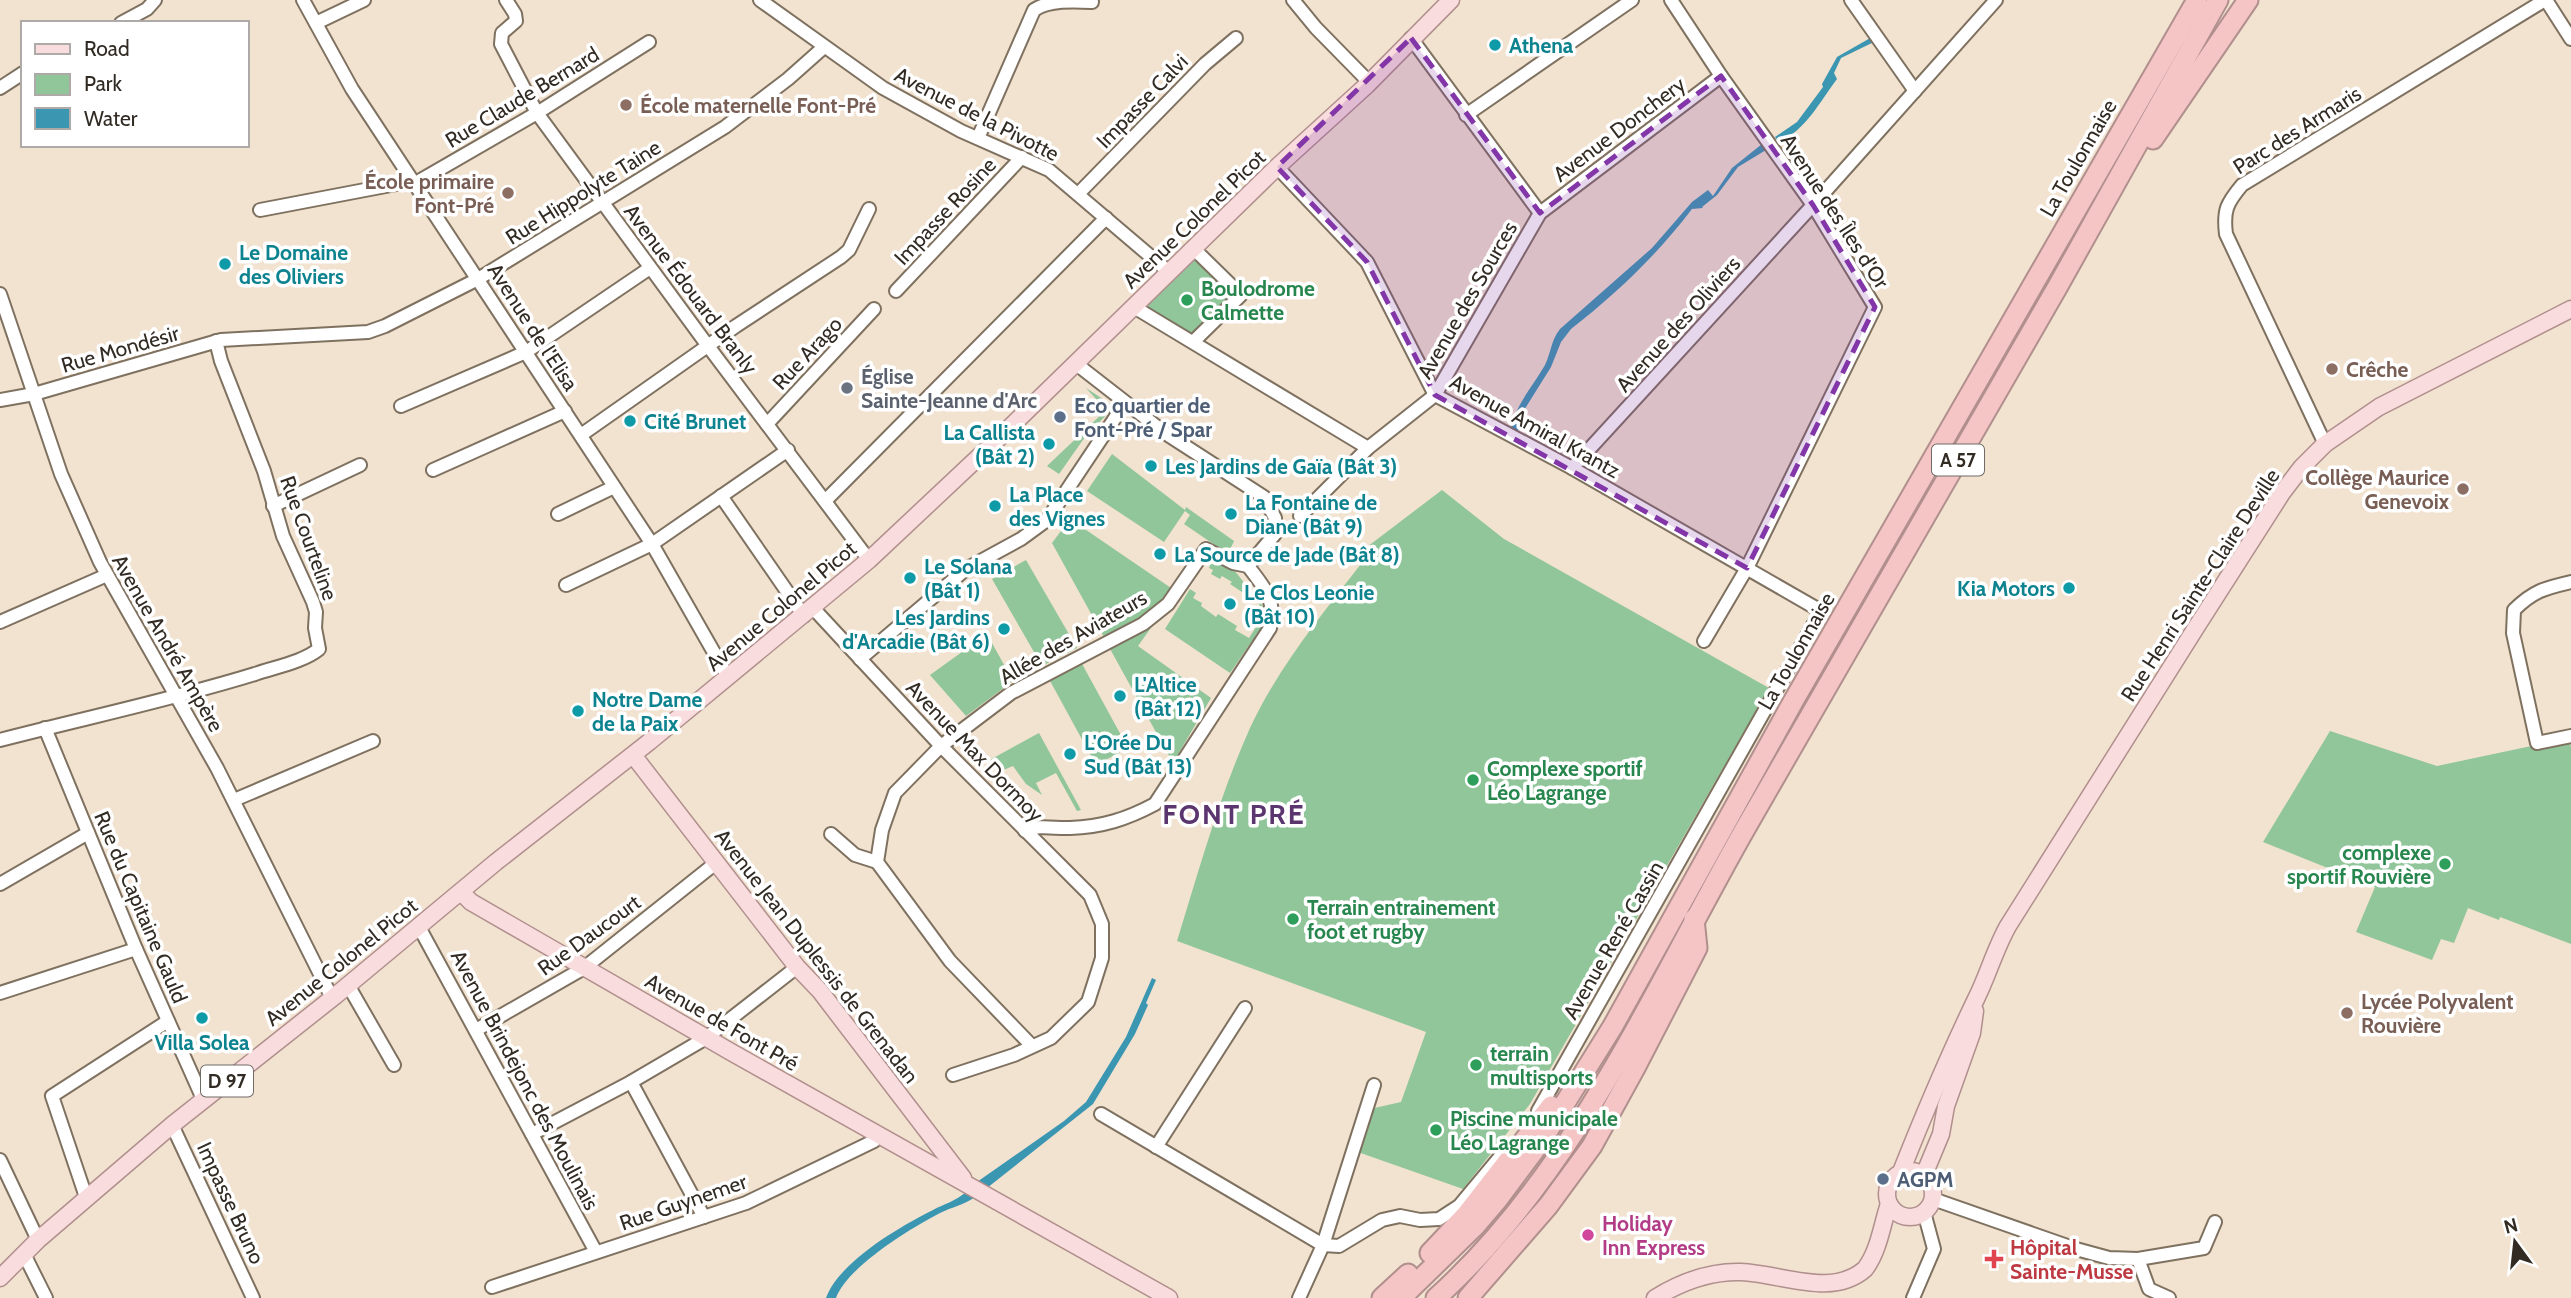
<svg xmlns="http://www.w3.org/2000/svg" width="2571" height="1298" font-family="Cabin,sans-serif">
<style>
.green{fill:#90c69a}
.water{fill:#3b96b2}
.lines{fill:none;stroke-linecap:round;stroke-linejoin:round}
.minor-casing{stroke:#7f7160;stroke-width:16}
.major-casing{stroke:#b08f8d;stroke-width:19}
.highway-casing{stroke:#b08f8d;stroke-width:23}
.minor{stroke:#fff;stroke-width:12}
.major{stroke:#f9dcdd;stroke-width:16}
.highway{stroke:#f5c5c6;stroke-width:19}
.marked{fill:#8236a7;fill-opacity:0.2;stroke:#8236a7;stroke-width:5;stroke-dasharray:14 9;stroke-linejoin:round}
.culture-dot{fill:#0f9aa8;stroke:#fff;stroke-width:2.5}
.education-dot{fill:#8d6e63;stroke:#fff;stroke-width:2.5}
.leisure-dot{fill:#2e9e5b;stroke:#fff;stroke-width:2.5}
.worship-dot{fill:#6b7280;stroke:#fff;stroke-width:2.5}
.service-dot{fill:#5c6f8a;stroke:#fff;stroke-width:2.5}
.hotel-dot{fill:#d1479c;stroke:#fff;stroke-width:2.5}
.health-dot{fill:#e0444e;stroke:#fff;stroke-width:2.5}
.labels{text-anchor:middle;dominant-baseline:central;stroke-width:7;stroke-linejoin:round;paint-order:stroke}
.shield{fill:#fff;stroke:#6f6b66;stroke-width:2}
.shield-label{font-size:19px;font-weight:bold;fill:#312b24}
.culture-label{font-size:21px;font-weight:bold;fill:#0d838f;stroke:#fff;text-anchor:start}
.street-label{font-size:21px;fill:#312b24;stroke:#fff}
.education-label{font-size:21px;font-weight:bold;fill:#785e54;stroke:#fff;text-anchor:start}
.leisure-label{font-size:21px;font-weight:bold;fill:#27864d;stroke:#fff;text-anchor:start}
.worship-label{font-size:21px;font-weight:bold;fill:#5b616d;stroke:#fff;text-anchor:start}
.service-label{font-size:21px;font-weight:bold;fill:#4e5e75;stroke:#fff;text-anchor:start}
.hotel-label{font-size:21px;font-weight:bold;fill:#b23c85;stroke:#fff;text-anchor:start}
.health-label{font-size:21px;font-weight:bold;fill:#be3a42;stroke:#fff;text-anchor:start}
.district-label{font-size:28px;font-weight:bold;letter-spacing:2px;fill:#5b366e;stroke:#fff}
</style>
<rect width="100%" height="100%" fill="#f2e2d0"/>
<g class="green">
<path d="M1195 255 1238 295 1192 339 1142 306Z"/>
<path d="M1086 388 1115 407 1113 415 1108 413 1096 426 1092 427 1059 474 1047 466 1106 410Z"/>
<path d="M1112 454 1185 510 1186 507 1234 541 1228 554 1184 524 1190 515 1185 511 1164 542 1087 491Z"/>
<path d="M1442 490 1504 539 1769 688 1530 1104 1463 1189 1355 1151 1370 1109 1401 1102 1426 1032 1177 941C1199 870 1219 797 1250 728 1279 666 1323 613 1364 560L1363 550Z"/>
<path d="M1070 519 1174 590C1156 613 1130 624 1104 637L1052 543Z"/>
<path d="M1213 557 1234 570 1270 615 1230 673 1165 629 1190 589 1196 593 1193 598 1202 603 1201 606 1216 617 1218 614 1237 626 1235 630 1249 638 1258 624 1250 618 1260 604 1230 584 1232 582 1222 576 1220 579 1211 574 1213 570 1209 568Z"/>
<path d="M1026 560 1077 648 1042 666 992 579Z"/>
<path d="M1155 622 1138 646 1211 698 1173 763 1109 647Z"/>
<path d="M987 634 1013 681 966 716 930 675Z"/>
<path d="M1081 662 1128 748 1096 765 1049 679Z"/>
<path d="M2330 731 2437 766 2569 738 2571 747V944L2500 917 2499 920 2468 908 2454 943 2441 939 2432 960 2356 932 2375 887 2263 842Z"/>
<path d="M1039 733 1081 810 1077 811 1056 773 1036 783 1042 795 1026 784 1013 766 1001 771 986 762Z"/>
</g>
<g class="water">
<path d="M1872 37 1876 41 1841 58 1834 73 1837 79C1819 103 1807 128 1779 143L1775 137 1797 122 1823 87 1822 84 1837 57Z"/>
<path d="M1762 144 1766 150 1738 167 1717 195 1702 207 1703 208 1692 209C1657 255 1616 294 1571 329L1561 342 1551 367 1518 420 1521 423 1517 432 1511 428C1516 404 1533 386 1545 365 1551 353 1551 340 1560 329L1652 248 1692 202 1708 190 1713 196 1732 168Z"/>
<path d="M1152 978 1156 980 1146 1003 1148 1005 1135 1034 1093 1104 987 1188 977 1182 1064 1121 1086 1102 1126 1037Z"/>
<path d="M966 1192 975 1197C964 1205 952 1207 940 1213 911 1228 847 1267 836 1298H826C839 1262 899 1227 933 1210 944 1204 956 1201 966 1192Z"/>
</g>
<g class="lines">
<defs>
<g id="minor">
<path d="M303 0 352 89 652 544 728 677"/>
<path d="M506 0 515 14 516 21 502 33 501 44 537 113 708 346 869 560"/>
<path d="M760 0 883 88 961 131 1049 170 1169 272"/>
<path d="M1293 0 1316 28 1369 82"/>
<path d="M1671 0 1721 76 1813 205 1875 307 1747 568 1704 641"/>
<path d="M1851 0 1915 91"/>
<path d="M2546 0 2571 39"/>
<path d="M121 23 147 9 155 0"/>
<path d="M316 23 364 0"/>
<path d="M1411 38 1540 213"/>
<path d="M0 88 23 73"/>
<path d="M1466 115 1632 0"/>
<path d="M978 138 1034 10C1049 0 1073 1 1092 2"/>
<path d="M1277 167 1367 262 1435 395 1572 468 1821 611 1538 1111"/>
<path d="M414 184 537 113 649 42"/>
<path d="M1078 194 1205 64 1236 38"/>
<path d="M260 210 412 181"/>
<path d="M896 291 1022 157"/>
<path d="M0 294 61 474 100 562 217 768 332 998"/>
<path d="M1134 307 1368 448"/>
<path d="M1193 342 1241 295 1193 248"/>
<path d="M1075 363 1165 433 1264 497 1275 518V534L1248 566"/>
<path d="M0 400 34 394 221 340 368 332 385 326 478 279 725 127 788 79 824 47"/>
<path d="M401 406 526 352 650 268"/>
<path d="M767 424 874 309"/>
<path d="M581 435 736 326 841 257 849 250 869 209"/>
<path d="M2325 444 2226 234C2223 210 2227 203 2242 185L2545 0"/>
<path d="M1572 468 1813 205 1996 0"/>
<path d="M433 470 565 411"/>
<path d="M721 496 804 616"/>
<path d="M825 501 1106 218"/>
<path d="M273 506 360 465"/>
<path d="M558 514 614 487"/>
<path d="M1300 516 1368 448 1435 395 1540 213 1721 76"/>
<path d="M2571 582C2545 588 2533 591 2514 610L2513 633 2537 743 2571 736"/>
<path d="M566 585 652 544 788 450"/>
<path d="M813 608 941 746 1090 895 1102 924V958L1088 1002 1051 1038 1014 1055 953 1075"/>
<path d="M0 622 107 575"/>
<path d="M860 659 966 569 1021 539 1047 520 1125 403"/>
<path d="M45 728 136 949 203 1099"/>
<path d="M0 740C85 718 171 700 255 674 275 667 303 662 319 649L315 628 316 612 313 602 283 536 264 471 221 361 216 341"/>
<path d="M234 800 373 741"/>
<path d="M1025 831C1038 824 1056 829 1070 828 1102 827 1127 819 1155 804L1270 628C1276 598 1265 589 1248 566"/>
<path d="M831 834 855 855 877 862"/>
<path d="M0 884 88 833"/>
<path d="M419 927 596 1252"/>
<path d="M348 985 394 1065"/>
<path d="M0 993 136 949"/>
<path d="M476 1030 584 968 717 862"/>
<path d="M1031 1045 950 961 877 862 882 830 895 793 941 746 1011 693 1143 624 1168 604 1206 549 1233 563 1248 566"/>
<path d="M631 1082 704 1217"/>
<path d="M1101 1114 1323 1245 1339 1246 1382 1220 1400 1216 1420 1220 1439 1219 1459 1206 1504 1152"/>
<path d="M172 1125 253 1298"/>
<path d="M532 1134 631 1082 706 1038 797 967"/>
<path d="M1156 1147 1245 1008"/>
<path d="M0 1160 38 1240"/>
<path d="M86 1197 52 1096 168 1021"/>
<path d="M1933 1199 2076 1249 2109 1258 2138 1259 2204 1248 2215 1222"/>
<path d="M24 1254 46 1298"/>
<path d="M2138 1259 2149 1289 2169 1298"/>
<path d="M492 1287 746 1203 874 1141 878 1135"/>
<path d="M1299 1298 1323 1245 1374 1085"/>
<path d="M1913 1298 1934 1249 1924 1212"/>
</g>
<g id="major">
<path d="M633 755 797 967 820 991 963 1178"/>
<path d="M461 892 471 902 731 1052 1169 1298"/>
<circle cx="1910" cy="1194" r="23"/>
<path d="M1901 1172C1924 1114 1949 1055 1976 999 1988 975 1995 949 2008 926L2197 626 2282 493 2301 468 2325 444 2379 407 2571 309"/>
<path d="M1924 1175 1941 1134 1946 1106 1972 1033 1975 1011"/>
<path d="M0 1278 38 1240 172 1125 335 996 496 862 649 742 869 560 1001 436 1277 167 1367 85 1451 0"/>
<path d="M1655 1298C1681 1282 1709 1271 1741 1272 1783 1274 1832 1298 1865 1269 1879 1251 1882 1224 1889 1204"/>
</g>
<g id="highway">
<path d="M2153 139 2248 0"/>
<path d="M1430 1253 1466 1215 1551 1106"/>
<path d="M1382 1298 1408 1274"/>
<path d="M1401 1298 1475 1226 1498 1199 1542 1140 1613 1026 1794 700 2197 0"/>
<path d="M1436 1298C1576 1172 1654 989 1745 829 1849 648 1955 468 2058 286 2112 191 2164 95 2218 0"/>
<path d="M1468 1298 1548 1206 1592 1146 1635 1068 1697 948 1694 919"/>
</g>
</defs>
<use href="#minor" class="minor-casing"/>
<use href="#major" class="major-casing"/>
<use href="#highway" class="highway-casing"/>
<use href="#minor" class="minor"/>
<use href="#major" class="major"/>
<use href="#highway" class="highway"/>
</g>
<path class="marked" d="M1411 38 1540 213 1721 76 1813 205 1875 307 1747 568 1435 395 1367 262 1277 167Z"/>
<g class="culture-dot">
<circle cx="1495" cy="45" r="7"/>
<circle cx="225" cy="264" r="7"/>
<circle cx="630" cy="421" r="7"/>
<circle cx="1049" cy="444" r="7"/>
<circle cx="1151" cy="466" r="7"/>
<circle cx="995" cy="506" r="7"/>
<circle cx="1231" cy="514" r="7"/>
<circle cx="1160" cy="554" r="7"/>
<circle cx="910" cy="578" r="7"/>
<circle cx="2069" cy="588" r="7"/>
<circle cx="1230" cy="604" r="7"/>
<circle cx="1004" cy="629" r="7"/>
<circle cx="1120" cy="696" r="7"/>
<circle cx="578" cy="711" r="7"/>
<circle cx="1070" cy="754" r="7"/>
<circle cx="202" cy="1018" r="7"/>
</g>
<g class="education-dot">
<circle cx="626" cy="105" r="7"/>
<circle cx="508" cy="193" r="7"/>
<circle cx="2332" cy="369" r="7"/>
<circle cx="2463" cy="489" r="7"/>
<circle cx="2347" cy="1013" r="7"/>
</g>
<g class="leisure-dot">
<circle cx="1187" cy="300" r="7"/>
<circle cx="1473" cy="780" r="7"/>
<circle cx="2445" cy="864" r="7"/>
<circle cx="1293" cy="919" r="7"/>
<circle cx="1476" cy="1065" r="7"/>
<circle cx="1436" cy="1130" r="7"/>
</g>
<circle class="worship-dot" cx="847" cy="388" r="7"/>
<g class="service-dot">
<circle cx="1060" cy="417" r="7"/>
<circle cx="1883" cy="1179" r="7"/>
</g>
<circle class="hotel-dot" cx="1588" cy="1235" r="7"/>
<path class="health-dot" d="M1990.5 1248.5h7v7h7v7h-7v7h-7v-7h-7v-7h7z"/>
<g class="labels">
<g class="shield">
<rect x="1932" y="444.5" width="52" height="31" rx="5"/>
<rect x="201" y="1065.5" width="52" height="31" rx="5"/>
</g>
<g class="shield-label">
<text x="1958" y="460">A 57</text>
<text x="227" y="1081">D 97</text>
</g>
<g class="culture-label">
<text x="1509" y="45">Athena</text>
<text x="239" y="252">Le Domaine<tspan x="239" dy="24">des Oliviers</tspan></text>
<text x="644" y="421">Cité Brunet</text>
<text x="1035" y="432" text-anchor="end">La Callista<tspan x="1035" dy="24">(Bât 2)</tspan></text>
<text x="1165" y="466">Les Jardins de Gaïa (Bât 3)</text>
<text x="1009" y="494">La Place<tspan x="1009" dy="24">des Vignes</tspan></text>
<text x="1245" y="502">La Fontaine de<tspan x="1245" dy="24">Diane (Bât 9)</tspan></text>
<text x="1174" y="554">La Source de Jade (Bât 8)</text>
<text x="924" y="566">Le Solana<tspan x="924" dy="24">(Bât 1)</tspan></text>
<text x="2055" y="588" text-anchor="end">Kia Motors</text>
<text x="1244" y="592">Le Clos Leonie<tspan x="1244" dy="24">(Bât 10)</tspan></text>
<text x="990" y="617" text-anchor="end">Les Jardins<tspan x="990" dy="24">d'Arcadie (Bât 6)</tspan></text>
<text x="1134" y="684">L'Altice<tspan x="1134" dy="24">(Bât 12)</tspan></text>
<text x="592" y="699">Notre Dame<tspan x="592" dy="24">de la Paix</tspan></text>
<text x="1084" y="742">L'Orée Du<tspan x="1084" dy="24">Sud (Bât 13)</tspan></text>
<text x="202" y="1042" text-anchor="middle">Villa Solea</text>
</g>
<g class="street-label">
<text transform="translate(522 97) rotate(-31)">Rue Claude Bernard</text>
<text transform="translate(1142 101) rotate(-46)">Impasse Calvi</text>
<text transform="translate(977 114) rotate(27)">Avenue de la Pivotte</text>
<text transform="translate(1619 129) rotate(-37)">Avenue Donchery</text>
<text transform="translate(2297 130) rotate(-32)">Parc des Armaris</text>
<text transform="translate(2078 158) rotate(-60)">La Toulonnaise</text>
<text transform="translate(583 192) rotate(-32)">Rue Hippolyte Taine</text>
<text transform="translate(945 211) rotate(-47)">Impasse Rosine</text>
<text transform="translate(1835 211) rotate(57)">Avenue des Îles d'Or</text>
<text transform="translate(1194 219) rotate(-44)">Avenue Colonel Picot</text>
<text transform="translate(691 289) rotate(53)">Avenue Édouard Branly</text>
<text transform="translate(1467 300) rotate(-60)">Avenue des Sources</text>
<text transform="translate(1678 324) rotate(-48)">Avenue des Oliviers</text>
<text transform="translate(533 327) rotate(57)">Avenue de l'Elisa</text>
<text transform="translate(120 349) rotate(-16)">Rue Mondésir</text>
<text transform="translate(807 353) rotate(-47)">Rue Arago</text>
<text transform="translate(1535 426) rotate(29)">Avenue Amiral Krantz</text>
<text transform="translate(309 538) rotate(70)">Rue Courteline</text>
<text transform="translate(2200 585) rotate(-57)">Rue Henri Sainte-Claire Deville</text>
<text transform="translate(781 606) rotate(-40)">Avenue Colonel Picot</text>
<text transform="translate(1073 637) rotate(-30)">Allée des Aviateurs</text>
<text transform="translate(168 643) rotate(60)">Avenue André Ampère</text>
<text transform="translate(1796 651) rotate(-60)">La Toulonnaise</text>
<text transform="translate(975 751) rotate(46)">Avenue Max Dormoy</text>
<text transform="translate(141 907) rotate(67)">Rue du Capitaine Gauld</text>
<text transform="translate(589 935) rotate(-36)">Rue Daucourt</text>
<text transform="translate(1613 940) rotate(-60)">Avenue René Cassin</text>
<text transform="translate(817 956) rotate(52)">Avenue Jean Duplessis de Grenadan</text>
<text transform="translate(341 962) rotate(-39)">Avenue Colonel Picot</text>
<text transform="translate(722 1022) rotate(30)">Avenue de Font Pré</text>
<text transform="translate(525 1080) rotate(62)">Avenue Brindejonc des Moulinais</text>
<text transform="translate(683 1202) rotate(-19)">Rue Guynemer</text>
<text transform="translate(231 1203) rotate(65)">Impasse Bruno</text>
</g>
<g class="education-label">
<text x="640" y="105">École maternelle Font-Pré</text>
<text x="494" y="181" text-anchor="end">École primaire<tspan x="494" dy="24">Font-Pré</tspan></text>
<text x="2346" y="369">Crêche</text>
<text x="2449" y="477" text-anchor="end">Collège Maurice<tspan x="2449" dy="24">Genevoix</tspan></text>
<text x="2361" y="1001">Lycée Polyvalent<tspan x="2361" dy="24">Rouvière</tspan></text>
</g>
<g class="leisure-label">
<text x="1201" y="288">Boulodrome<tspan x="1201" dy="24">Calmette</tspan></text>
<text x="1487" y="768">Complexe sportif<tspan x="1487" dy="24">Léo Lagrange</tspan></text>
<text x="2431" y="852" text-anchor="end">complexe<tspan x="2431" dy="24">sportif Rouvière</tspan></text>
<text x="1307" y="907">Terrain entrainement<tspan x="1307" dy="24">foot et rugby</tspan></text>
<text x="1490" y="1053">terrain<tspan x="1490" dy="24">multisports</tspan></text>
<text x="1450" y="1118">Piscine municipale<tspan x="1450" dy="24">Léo Lagrange</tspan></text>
</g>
<g class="worship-label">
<text x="861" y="376">Église<tspan x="861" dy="24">Sainte-Jeanne d'Arc</tspan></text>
</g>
<g class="service-label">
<text x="1074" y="405">Eco quartier de<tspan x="1074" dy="24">Font-Pré / Spar</tspan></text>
<text x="1897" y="1179">AGPM</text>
</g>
<g class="hotel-label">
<text x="1602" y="1223">Holiday<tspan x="1602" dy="24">Inn Express</tspan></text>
</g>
<g class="health-label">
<text x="2010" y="1247">Hôpital<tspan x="2010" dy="24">Sainte-Musse</tspan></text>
</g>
<g class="district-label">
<text x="1234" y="814">FONT PRÉ</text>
</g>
</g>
<rect x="21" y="21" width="228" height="126" fill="#ffffff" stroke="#adaaa7" stroke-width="2"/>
<rect x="35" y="44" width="35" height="10" fill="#f9dcdd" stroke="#adaaa7" stroke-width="2"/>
<text x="84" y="56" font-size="21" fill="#312b24">Road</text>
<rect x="35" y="74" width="35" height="21" fill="#90c69a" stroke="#adaaa7" stroke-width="2"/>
<text x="84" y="91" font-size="21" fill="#312b24">Park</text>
<rect x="35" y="108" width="35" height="21" fill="#3b96b2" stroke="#adaaa7" stroke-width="2"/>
<text x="84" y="126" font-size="21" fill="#312b24">Water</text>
<g transform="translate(2515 1242) rotate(345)" stroke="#ffffff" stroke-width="5" paint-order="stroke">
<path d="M0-5L12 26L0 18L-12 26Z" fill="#312b24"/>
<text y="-10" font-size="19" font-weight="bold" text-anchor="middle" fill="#312b24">N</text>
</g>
</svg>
